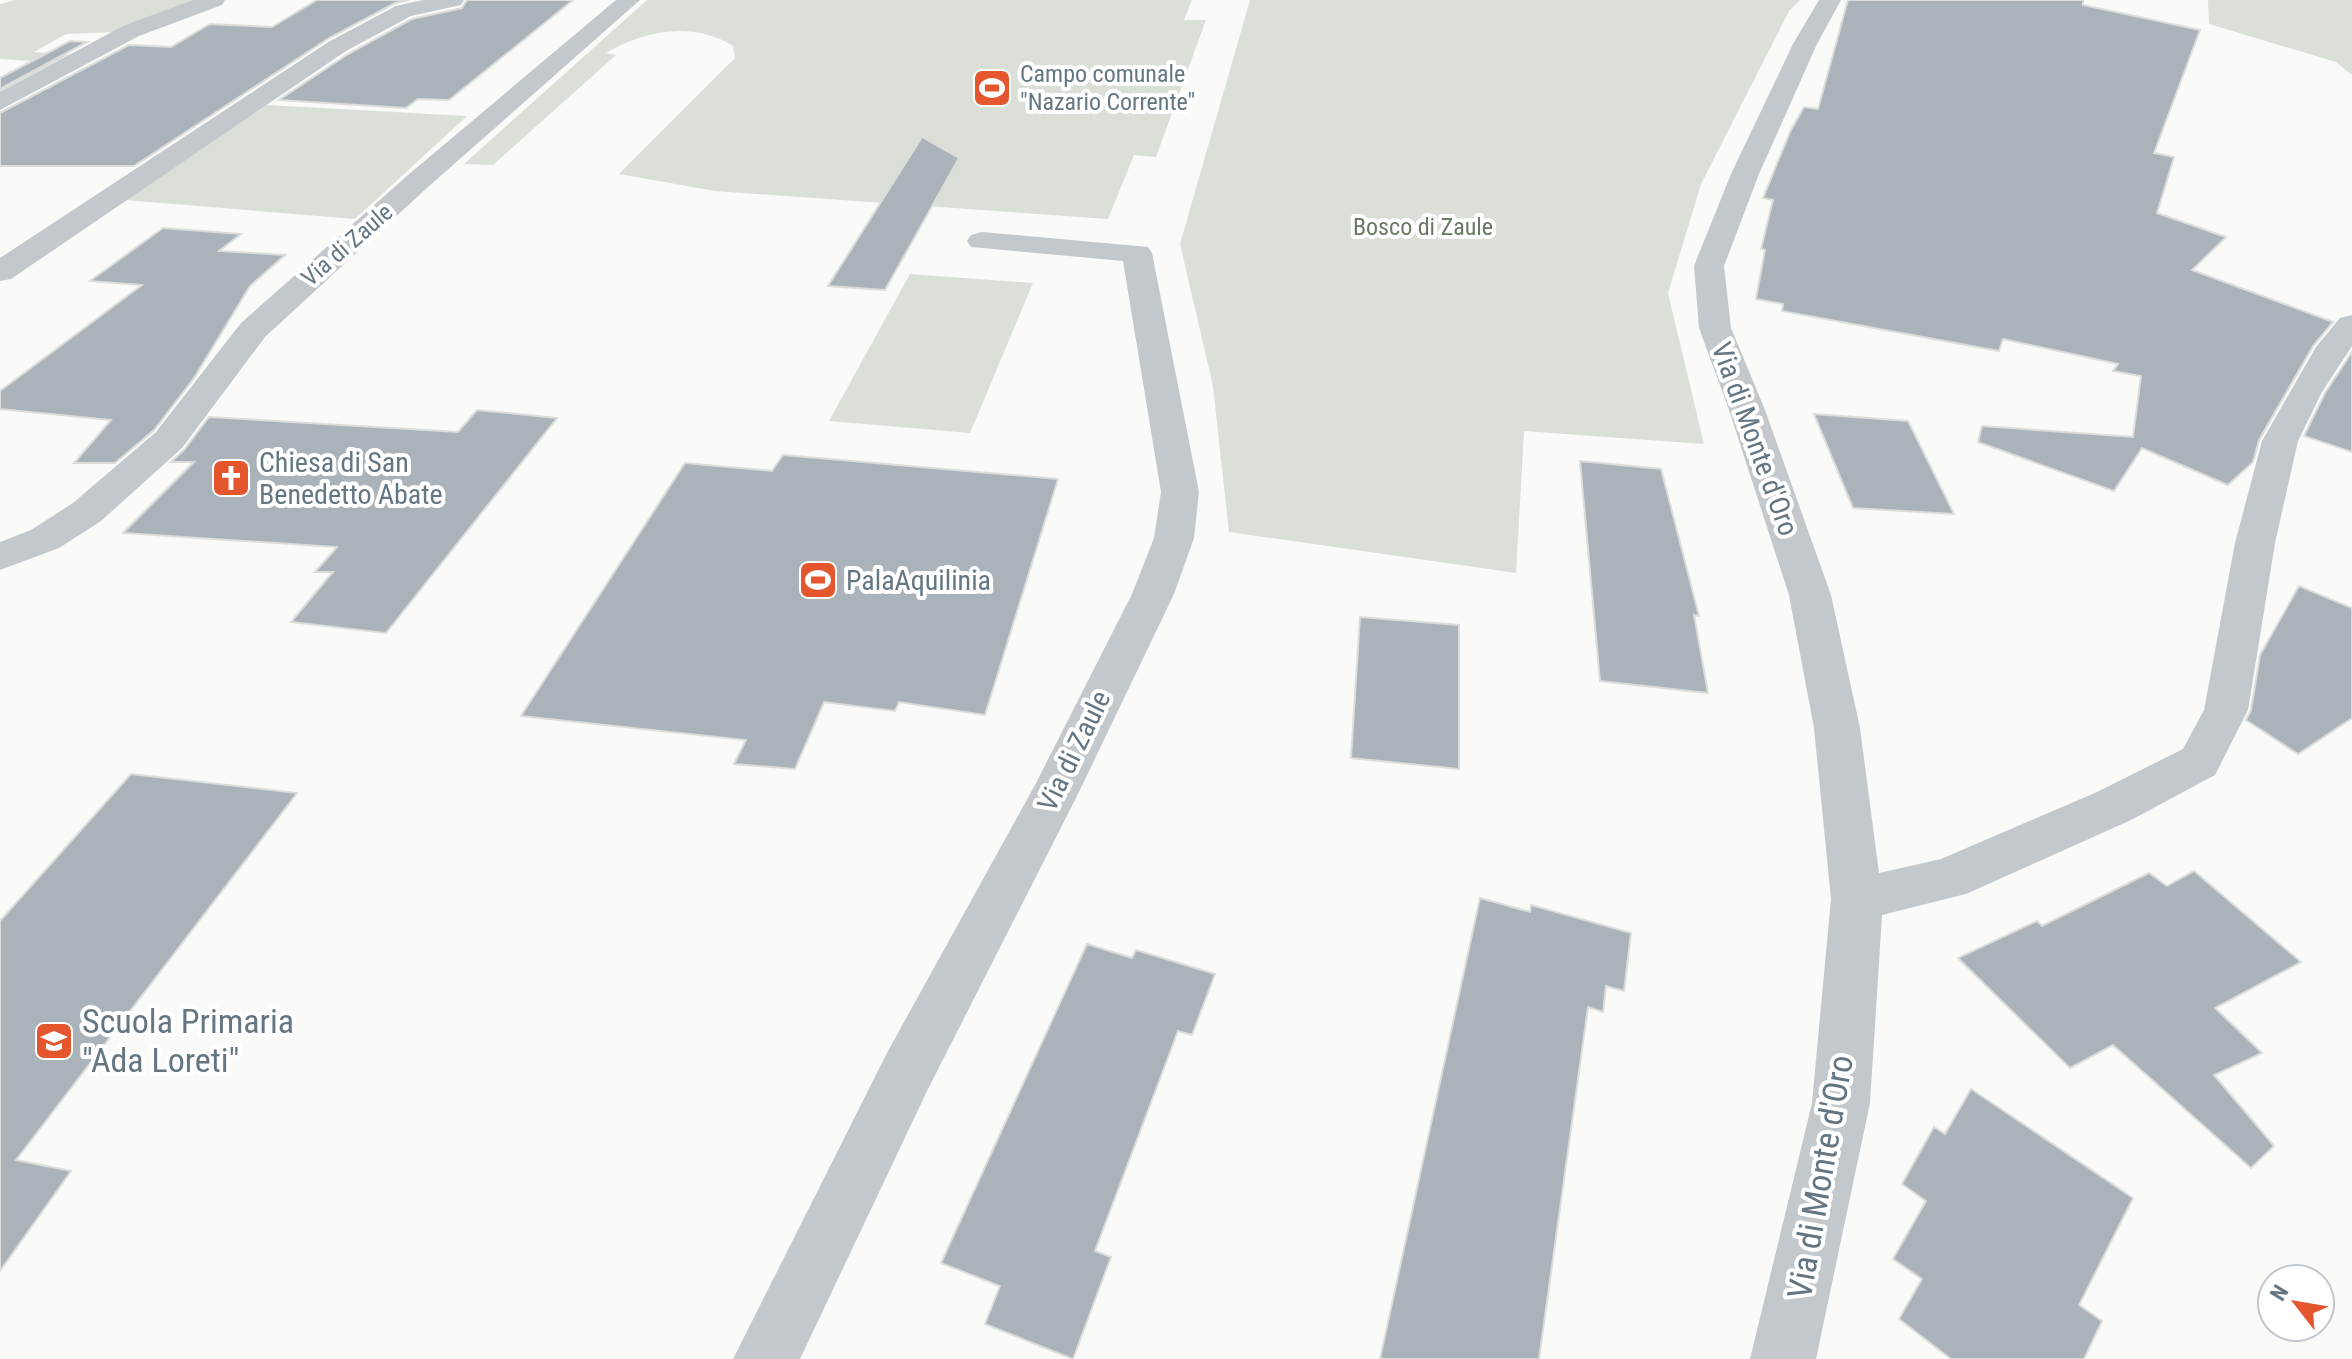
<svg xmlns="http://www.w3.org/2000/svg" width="2352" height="1359" font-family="'Roboto Condensed',sans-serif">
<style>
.green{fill:#dadfd7}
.building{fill:#aab3b9;stroke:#dcdcda;stroke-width:2}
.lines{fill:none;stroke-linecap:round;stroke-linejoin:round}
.minor{fill:#c3c8cc;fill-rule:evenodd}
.labels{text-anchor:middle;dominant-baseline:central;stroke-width:8;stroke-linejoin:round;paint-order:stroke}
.far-poi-label{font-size:24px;fill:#657683;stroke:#fff;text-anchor:start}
.far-park-label{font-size:24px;fill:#687a64;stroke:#fff}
.far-street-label{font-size:24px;fill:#657683;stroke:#fff}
.street-label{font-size:28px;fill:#657683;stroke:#fff}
.poi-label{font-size:28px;fill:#657683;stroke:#fff;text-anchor:start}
.near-poi-label{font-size:34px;fill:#657683;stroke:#fff;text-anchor:start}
.near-street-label{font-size:34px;fill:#657683;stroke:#fff}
</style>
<rect width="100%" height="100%" fill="#fafaf8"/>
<g class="green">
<path d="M15 0H198L116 32 66 34 34 52 68 55 0 92V77L31 61 0 59V4Z"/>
<path d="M647 0H1192L1184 20H1206L1156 157 1134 155 1108 219 715 191 619 174 735 58 733 46C694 21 644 30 606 53L616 55 493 165 464 164Z"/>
<path d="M1250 0H1800L1789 11 1701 184 1668 293 1704 444 1524 431 1516 573 1229 532 1213 386 1180 244Z"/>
<path d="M2208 0H2352V75L2336 62 2209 24Z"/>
<path d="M267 105 467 116 355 219 125 200Z"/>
<path d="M910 274 1033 283 970 433 829 421Z"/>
</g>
<g class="building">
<path d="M317 0H409L395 3 329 38 134 166H0V113L129 45 171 47 210 24 272 27Z"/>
<path d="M467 0H573L449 100 418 99 406 108 279 100 348 54 412 19 462 8Z"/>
<path d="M1848 0H2083V5L2200 30 2154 153 2174 157 2157 213 2226 237 2192 270 2333 322 2313 346 2259 440 2253 462 2228 485 2142 448 2114 491 1978 442 1982 426 2133 437 2141 376 2113 371 2118 364 2003 339 1999 351 1782 311 1783 304 1756 299 1765 250 1761 249 1773 200 1763 198 1790 132 1804 107 1818 109Z"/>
<path d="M70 41 87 42 0 89V78Z"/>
<path d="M922 137 959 158 885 290 828 286Z"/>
<path d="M163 228 241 234 219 251 285 255 250 286 194 378 154 430 115 463H74L111 420 0 409V391L142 285 90 281Z"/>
<path d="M2352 352V452L2304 436 2325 393Z"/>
<path d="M477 410 557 418 386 633 291 622 333 572H315L337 547 123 533 194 462H171L184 450 209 417 458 432Z"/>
<path d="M1814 414 1908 421 1954 514 1853 508Z"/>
<path d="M783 455 1058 479 985 715 899 702 895 711 824 702 795 769 734 764 746 740 521 716 685 463 772 471Z"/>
<path d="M1580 461 1661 469 1699 616 1694 615 1708 693 1600 681Z"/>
<path d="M2299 586 2352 608V718L2298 754 2246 720 2251 710 2260 655Z"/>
<path d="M1360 617 1459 625V769L1351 758Z"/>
<path d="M131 774 297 793 16 1160 71 1171 0 1271V921Z"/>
<path d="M2194 871 2301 962 2215 1008 2262 1053 2214 1075 2274 1146 2251 1168 2113 1045 2070 1068 1958 958 2037 921 2042 926 2149 873 2167 886Z"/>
<path d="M1480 898 1530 912 1531 905 1631 933 1624 991 1606 986 1603 1012 1588 1007 1539 1359H1380Z"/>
<path d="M1087 944 1132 958 1136 950 1215 974 1192 1035 1178 1031 1095 1251 1111 1257 1073 1359 985 1324 1000 1286 941 1263Z"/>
<path d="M1971 1089 2133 1198 2079 1305 2102 1321 2084 1359H1951L1899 1319 1922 1279 1893 1259 1926 1201 1902 1184 1934 1127 1945 1134Z"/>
</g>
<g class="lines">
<g class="minor">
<path d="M193 0H225L222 5 139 36 0 110V92L123 26Z"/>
<path d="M423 0H464L461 5 411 16 346 51 11 279 0 281V258L330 41 396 6Z"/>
<path d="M616 0H640L428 187 265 337 182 448 101 521 59 548 0 570V542L31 530 73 503 156 432 241 323 408 175Z"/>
<path d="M1819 0H1841L1817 44 1759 174 1724 266 1731 328 1765 410 1831 595 1860 728 1879 873 1941 859 2097 792 2183 749 2204 710 2235 543 2262 441 2316 347 2340 318 2352 315V346L2322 392 2298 441 2275 543 2248 710 2215 775 2131 820 1966 894 1882 915 1870 1103 1816 1359H1750L1812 1103 1831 899 1814 728 1789 595 1729 410 1699 328 1694 266 1731 174 1793 44Z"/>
<path d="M982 232 1148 247 1152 253 1199 492 1194 538 1174 594 1078 794 928 1089 800 1359H733L888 1051 1035 785 1132 594 1154 538 1161 492 1123 261 971 247 967 241 971 235Z"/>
</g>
</g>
<defs>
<symbol id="stadium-square" viewBox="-11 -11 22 22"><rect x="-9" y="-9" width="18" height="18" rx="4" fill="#e4572e" stroke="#fff"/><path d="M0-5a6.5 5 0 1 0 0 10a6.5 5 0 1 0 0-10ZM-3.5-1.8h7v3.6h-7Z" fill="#fff"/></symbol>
<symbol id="church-square" viewBox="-11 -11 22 22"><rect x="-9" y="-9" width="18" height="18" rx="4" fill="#e4572e" stroke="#fff"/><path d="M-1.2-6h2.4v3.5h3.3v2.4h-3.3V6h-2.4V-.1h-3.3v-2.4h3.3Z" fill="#fff"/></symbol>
<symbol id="school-square" viewBox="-11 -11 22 22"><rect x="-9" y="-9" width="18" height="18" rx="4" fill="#e4572e" stroke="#fff"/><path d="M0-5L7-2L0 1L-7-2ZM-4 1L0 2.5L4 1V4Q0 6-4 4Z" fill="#fff"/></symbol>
</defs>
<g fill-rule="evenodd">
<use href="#stadium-square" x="970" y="66" width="44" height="44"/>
<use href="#church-square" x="209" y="456" width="44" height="44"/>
<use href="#stadium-square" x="796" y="558" width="44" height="44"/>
<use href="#school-square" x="32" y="1019" width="44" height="44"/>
</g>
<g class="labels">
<g class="far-poi-label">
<text x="1020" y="74">Campo comunale<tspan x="1020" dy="28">"Nazario Corrente"</tspan></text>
</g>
<g class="far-park-label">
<text x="1423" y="227">Bosco di Zaule</text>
</g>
<g class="far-street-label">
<text transform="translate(347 245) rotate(-41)">Via di Zaule</text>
</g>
<g class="street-label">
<text transform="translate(1755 439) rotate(70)">Via di Monte d'Oro</text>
<text transform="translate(1074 751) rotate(-64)">Via di Zaule</text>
</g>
<g class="poi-label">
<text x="259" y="462">Chiesa di San<tspan x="259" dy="32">Benedetto Abate</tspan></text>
<text x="846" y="580">PalaAquilinia</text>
</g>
<g class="near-poi-label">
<text x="82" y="1021">Scuola Primaria<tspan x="82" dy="39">"Ada Loreti"</tspan></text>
</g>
<g class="near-street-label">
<text transform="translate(1820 1177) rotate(-80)">Via di Monte d'Oro</text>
</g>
</g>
<g transform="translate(2296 1303) rotate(301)"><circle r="38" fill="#ffffff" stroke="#c1c8cd" stroke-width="2"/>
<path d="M0-6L14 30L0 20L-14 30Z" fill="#e4572e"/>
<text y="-12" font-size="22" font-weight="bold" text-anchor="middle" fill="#657683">N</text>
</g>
</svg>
